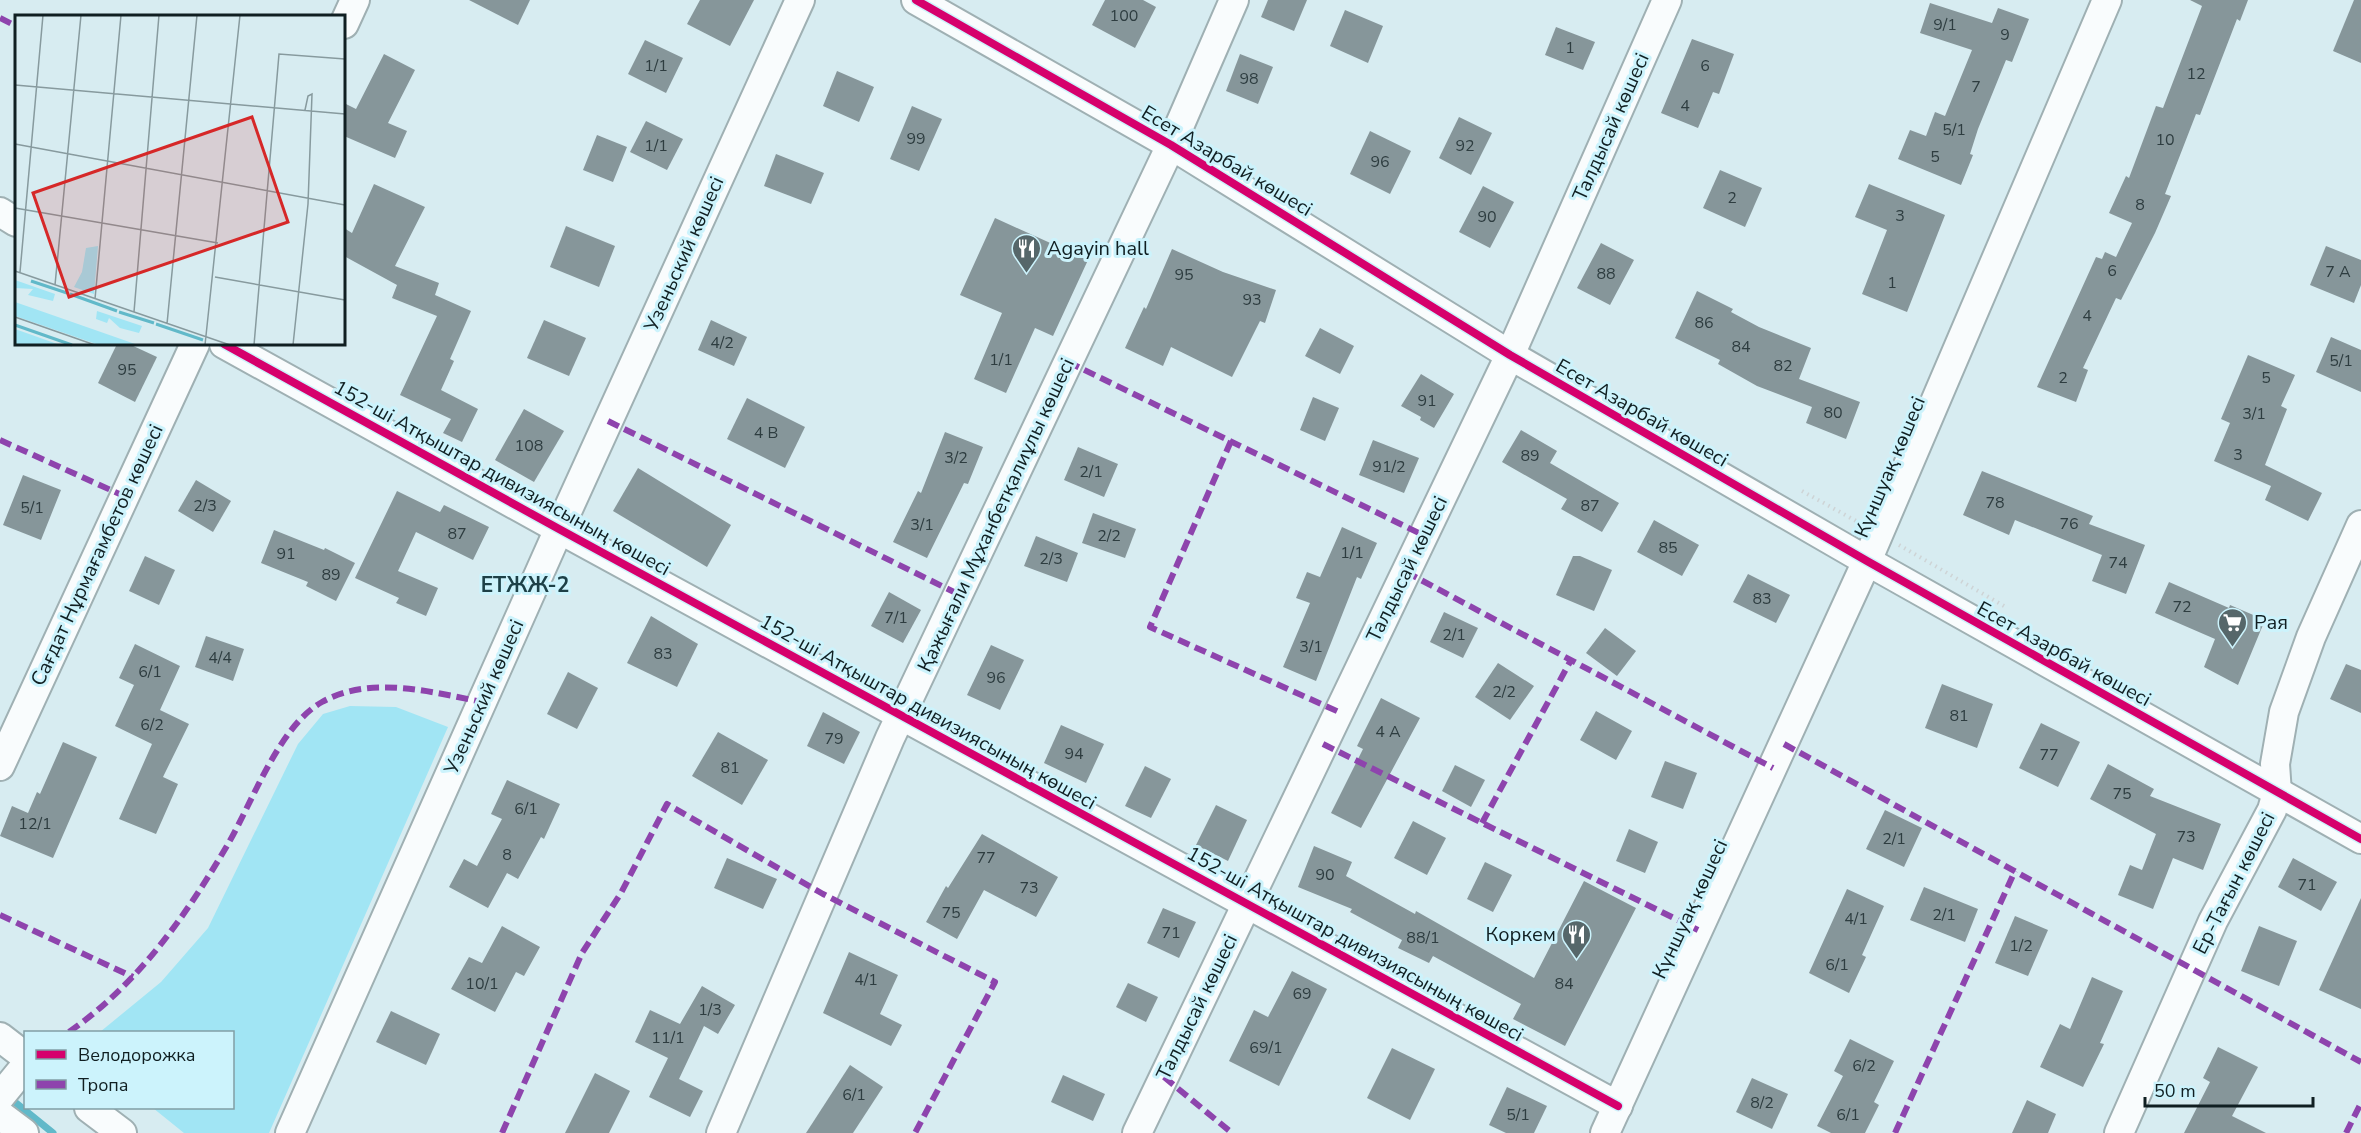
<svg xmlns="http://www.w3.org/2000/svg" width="2361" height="1133" font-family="'Nunito Sans',sans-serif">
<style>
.green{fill:#a1e5f4}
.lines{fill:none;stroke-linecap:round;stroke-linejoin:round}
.stream{stroke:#61b9c9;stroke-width:7}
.building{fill:#86969a}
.minor-casing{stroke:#9fb0b3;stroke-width:32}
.path{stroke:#ced4d6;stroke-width:4;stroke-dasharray:1.5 4.5;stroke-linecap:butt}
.minor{stroke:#f9fcfd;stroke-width:28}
.quiet{stroke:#8e44ad;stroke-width:6;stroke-dasharray:12 6;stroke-linecap:butt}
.cycleway-casing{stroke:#ccf3fc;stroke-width:11}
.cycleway{stroke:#d6006c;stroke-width:8}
.labels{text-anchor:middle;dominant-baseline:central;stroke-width:6;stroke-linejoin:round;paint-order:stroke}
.number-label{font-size:16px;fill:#2e3d40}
.street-label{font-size:20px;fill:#101f22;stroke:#ccf3fc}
.poi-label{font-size:20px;fill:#101f22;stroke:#ccf3fc;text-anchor:start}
.neighbourhood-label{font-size:21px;font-weight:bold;fill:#1d4047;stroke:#ccf3fc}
.inset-river{fill:none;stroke:#61b9c9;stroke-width:3}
.inset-road{fill:none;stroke:#879a9e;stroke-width:1.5}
.view{fill:#d62828;fill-opacity:0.15;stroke:#d62828;stroke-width:3}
.inset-edge{fill:none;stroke:#101f22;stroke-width:3}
</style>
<rect width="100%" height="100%" fill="#d7ecf1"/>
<path class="green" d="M350 706 396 707 448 727 269 1133H184L153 1108H232V1032H100L161 982 208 928 298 744 323 714Z"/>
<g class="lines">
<path class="stream" d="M16 1103 53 1133"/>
</g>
<g class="building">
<path d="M469 0H530L518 25Z"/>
<path d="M700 0H754L730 46 687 24Z"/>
<path d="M1105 0H1143L1156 7 1135 48 1092 25Z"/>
<path d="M1268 0H1307L1294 31 1261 17Z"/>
<path d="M2190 0H2248L2240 21 2237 19 2200 115 2196 114 2165 194 2171 196 2155 233 2121 300 2116 298 2083 368 2088 370 2076 402 2037 387 2096 257 2102 259 2105 252 2116 257 2132 223 2109 213 2126 176 2129 178 2156 106 2163 108 2202 6Z"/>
<path d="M2354 0H2361V63L2333 51Z"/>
<path d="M1930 3 1992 23 1998 8 2029 19 2012 62 2006 60 1978 129 1970 154 1973 155 1961 185 1898 159 1910 130 1926 136 1935 112 1945 116 1972 50 1920 33Z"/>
<path d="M1345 10 1383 26 1368 63 1330 46Z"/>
<path d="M1556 27 1595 42 1583 70 1545 55Z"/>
<path d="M1692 39 1734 54 1719 94 1713 92 1698 128 1661 113Z"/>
<path d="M645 40 683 58 666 93 628 74Z"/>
<path d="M384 54 415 70 388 123 407 131 395 158 344 136V103L356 109Z"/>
<path d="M1240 54 1273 67 1258 104 1226 91Z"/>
<path d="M837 71 874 87 859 122 823 106Z"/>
<path d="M912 106 942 119 919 171 890 159Z"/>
<path d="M1459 117 1492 133 1471 175 1439 158Z"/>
<path d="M646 121 683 139 667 170 630 152Z"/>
<path d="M1370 131 1411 151 1390 194 1350 174Z"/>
<path d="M597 135 627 147 613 182 583 170Z"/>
<path d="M776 154 824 173 811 204 764 186Z"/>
<path d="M1720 170 1762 188 1745 227 1703 208Z"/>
<path d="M374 184 425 207 395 266 439 283 435 295 471 311 450 359 454 361 441 390 478 409 462 442 443 433 451 419 400 395 437 316 392 298 397 285 344 256V228L352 233Z"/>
<path d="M1869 184 1945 215 1907 312 1862 294 1887 230 1855 217Z"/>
<path d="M1483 186 1514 202 1490 248 1459 232Z"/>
<path d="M995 218 1088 260 1053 336 1035 328 1006 393 974 379 1002 313 960 295Z"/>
<path d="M566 226 615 246 599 287 550 267Z"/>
<path d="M1601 243 1634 260 1610 305 1577 288Z"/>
<path d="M2326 246 2361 260V285L2354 303 2310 285Z"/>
<path d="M1172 249 1223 272 1276 290 1265 323 1260 321 1232 377 1171 347 1163 366 1125 348 1144 307 1146 309Z"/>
<path d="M1697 291 1733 309 1731 312 1759 327 1811 348 1799 379 1860 402 1846 439 1806 423 1812 407 1757 386 1718 364 1720 360 1675 338Z"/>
<path d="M544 320 586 338 569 376 527 358Z"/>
<path d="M711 320 747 337 734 366 698 350Z"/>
<path d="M1320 328 1354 346 1340 374 1305 356Z"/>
<path d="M2331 337 2361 350V392L2316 372Z"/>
<path d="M117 344H129L157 357 135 402 98 383Z"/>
<path d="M2248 355 2295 375 2281 406 2287 409 2265 465 2322 493 2308 521 2265 500 2271 486 2214 461 2230 423 2221 419Z"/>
<path d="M1421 374 1454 394 1434 428 1420 420 1421 417 1401 406Z"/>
<path d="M1313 397 1339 408 1325 441 1300 430Z"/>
<path d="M747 398 805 427 785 468 727 439Z"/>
<path d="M524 409 564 431 534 482 495 460Z"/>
<path d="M1521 430 1557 451 1550 463 1619 503 1602 532 1561 509 1567 499 1502 462Z"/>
<path d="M945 432 983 447 968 484 964 483 927 558 893 542 918 491 921 493Z"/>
<path d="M1373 440 1419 458 1404 493 1359 475Z"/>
<path d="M1078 447 1118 464 1104 497 1064 480Z"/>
<path d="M638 468 731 525 707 567 613 511Z"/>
<path d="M1982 471 2093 516 2089 524 2145 545 2126 594 2092 581 2102 555 2015 520 2009 535 1963 515Z"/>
<path d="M23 475 61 490 41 540 3 525Z"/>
<path d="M196 480 231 501 213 532 178 511Z"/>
<path d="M397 491 440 512 444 505 489 527 473 560 416 532 398 571 438 588 426 616 396 603 399 598 355 578Z"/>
<path d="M1093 513 1136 529 1125 558 1082 543Z"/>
<path d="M1654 520 1699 545 1682 576 1637 552Z"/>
<path d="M1342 527 1377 543 1361 579 1357 577 1316 681 1283 667 1310 603 1296 598 1307 572 1320 577Z"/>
<path d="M274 530 324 550 325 548 355 563 336 601 306 586 308 582 261 563Z"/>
<path d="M1036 536 1078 553 1067 582 1024 566Z"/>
<path d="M145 556 175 570 159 605 129 591Z"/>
<path d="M1573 556H1580L1612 570 1594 611 1556 595Z"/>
<path d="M1748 574 1790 595 1776 623 1733 602Z"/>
<path d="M2169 582 2229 608 2230 605 2265 620 2238 685 2204 667 2215 639 2155 613Z"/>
<path d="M889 592 921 610 903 643 871 626Z"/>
<path d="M1444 612 1478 628 1463 658 1430 642Z"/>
<path d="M651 616 698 644 677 687 627 663Z"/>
<path d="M1605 628 1636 651 1617 676 1586 653Z"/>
<path d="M206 636 244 649 233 681 195 667Z"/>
<path d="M135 644 180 666 160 710 189 724 163 777 178 784 156 834 119 819 152 744 115 726 134 685 119 678Z"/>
<path d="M991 645 1024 660 1000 710 967 695Z"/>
<path d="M1498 663 1534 686 1510 720 1475 697Z"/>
<path d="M2346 664 2361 670V713L2330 699Z"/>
<path d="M568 672 598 688 577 729 547 714Z"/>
<path d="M1942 684 1993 704 1977 748 1925 728Z"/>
<path d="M1381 698 1420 718 1361 828 1331 813 1363 749 1357 746Z"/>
<path d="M1596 711 1632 731 1616 760 1580 740Z"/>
<path d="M823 712 860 732 844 764 807 746Z"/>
<path d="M2041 723 2080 742 2058 787 2019 768Z"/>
<path d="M1061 725 1104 744 1086 783 1044 763Z"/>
<path d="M718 732 768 760 742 805 692 776Z"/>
<path d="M63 742 97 757 53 858 0 836 12 806 28 813 37 792 40 794Z"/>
<path d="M1665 761 1697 773 1683 809 1651 797Z"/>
<path d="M2108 764 2154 789 2150 796 2221 824 2203 870 2173 858 2153 909 2118 895 2130 865 2142 870 2156 834 2090 799Z"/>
<path d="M1455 765 1485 780 1471 807 1442 791Z"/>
<path d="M1145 766 1171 779 1151 818 1125 806Z"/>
<path d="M507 780 560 804 544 839 541 837 518 879 507 873 488 908 449 887 464 859 477 866 502 819 491 814Z"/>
<path d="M1216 805 1247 820 1228 861 1196 845Z"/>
<path d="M1885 810 1922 828 1904 867 1866 849Z"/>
<path d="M1413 821 1446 838 1427 875 1394 858Z"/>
<path d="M1629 829 1658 842 1645 873 1616 861Z"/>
<path d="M982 834 1058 877 1036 917 984 890 957 939 926 922 946 886 948 888Z"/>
<path d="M1314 846 1352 862 1346 876 1415 914 1416 911 1534 978 1584 881 1636 908 1565 1046 1513 1019 1521 1004 1433 956 1429 963 1398 948 1402 940 1350 912 1352 909 1298 887Z"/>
<path d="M727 858 777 879 763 909 714 888Z"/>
<path d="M2293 858 2337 882 2321 911 2278 887Z"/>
<path d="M1485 862 1512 875 1493 912 1467 899Z"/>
<path d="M1924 887 1978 909 1965 942 1910 920Z"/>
<path d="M1847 889 1884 906 1862 955 1866 957 1849 993 1809 973Z"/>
<path d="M2361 898V1009L2319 990Z"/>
<path d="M1163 908 1196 922 1179 958 1147 943Z"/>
<path d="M2015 916 2048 930 2028 976 1995 963Z"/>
<path d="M502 926 540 947 524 976 516 972 495 1012 451 989 469 957 482 963Z"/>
<path d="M2259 926 2297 941 2279 986 2241 971Z"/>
<path d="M849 952 898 975 880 1014 902 1025 891 1046 823 1013Z"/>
<path d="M1292 971 1327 989 1279 1086 1229 1061 1254 1010 1268 1017Z"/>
<path d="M2092 977 2123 991 2100 1043 2104 1044 2083 1087 2040 1067 2060 1024 2070 1029Z"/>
<path d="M1128 983 1158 997 1146 1022 1116 1007Z"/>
<path d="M702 986 735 1005 718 1034 704 1026 679 1079 703 1091 690 1117 649 1097 668 1058 635 1042 650 1010 680 1024Z"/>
<path d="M391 1011 440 1034 426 1065 376 1042Z"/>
<path d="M1850 1039 1894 1061 1874 1102 1879 1105 1865 1133H1831L1817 1126 1843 1076 1834 1071Z"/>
<path d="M2218 1047 2258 1067 2232 1116 2266 1133H2184L2210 1082 2203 1078Z"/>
<path d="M1392 1048 1435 1069 1410 1120 1367 1098Z"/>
<path d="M850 1065 883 1087 853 1133H806Z"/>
<path d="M595 1073 630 1091 609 1133H565Z"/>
<path d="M1063 1075 1105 1094 1093 1121 1051 1102Z"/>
<path d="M1752 1078 1788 1094 1772 1129 1736 1112Z"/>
<path d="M1507 1087 1547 1106 1534 1133H1506L1489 1125Z"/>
<path d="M2027 1100 2056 1114 2048 1133H2012Z"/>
</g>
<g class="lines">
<defs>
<g id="minor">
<path d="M916 0 1171 145 1510 355 1867 561 2361 839"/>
<path d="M344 24 355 0"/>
<path d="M0 212 16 222"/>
<path d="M224 344 559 529 1618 1106"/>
<path d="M0 766 195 344"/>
<path d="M0 1037 26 1057"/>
<path d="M0 1097 26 1065"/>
<path d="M89 1108 122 1133"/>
<path d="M0 1115 24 1133"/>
<path d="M290 1133 559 529 800 0"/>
<path d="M721 1133 890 738 1171 145 1234 0"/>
<path d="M1137 1133 1510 355 1667 0"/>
<path d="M1605 1133 1867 561 2107 0"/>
<path d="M2119 1133 2213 921 2272 810 2277 793 2275 764 2284 712 2311 637 2361 525"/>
</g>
</defs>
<use href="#minor" class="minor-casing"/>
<g class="path">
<path d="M1802 491 1858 522"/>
<path d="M1899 545 2004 606"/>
</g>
<use href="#minor" class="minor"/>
<g class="quiet">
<path d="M0 18 16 26"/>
<path d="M1068 362 1423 535"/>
<path d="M608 421 958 594"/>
<path d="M0 440 124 496"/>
<path d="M1231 441 1150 627 1339 712"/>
<path d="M1406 572 1773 768"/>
<path d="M1323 744 1698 930"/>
<path d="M1784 744 2361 1062"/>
<path d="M1482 823 1571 660"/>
<path d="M0 915 133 977"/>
<path d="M69 1032C138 984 186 916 228 844 253 801 279 726 322 702 370 675 432 692 482 702"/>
<path d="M1164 1077 1232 1133"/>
<path d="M502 1133 582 953 621 893 667 804 823 894 995 982 915 1133"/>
<path d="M1895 1133 2015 871"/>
<path d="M2346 1133 2361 1103"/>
</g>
<defs>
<g id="cycleway">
<path d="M916 0 1171 145 1510 355 1867 561 2361 839"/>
<path d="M224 344 559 529 1618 1106"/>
</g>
</defs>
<use href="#cycleway" class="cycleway-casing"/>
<use href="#cycleway" class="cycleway"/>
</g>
<defs>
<symbol id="restaurant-pin" viewBox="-11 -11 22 30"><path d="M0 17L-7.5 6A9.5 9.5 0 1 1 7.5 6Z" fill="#56676a" stroke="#ccf3fc"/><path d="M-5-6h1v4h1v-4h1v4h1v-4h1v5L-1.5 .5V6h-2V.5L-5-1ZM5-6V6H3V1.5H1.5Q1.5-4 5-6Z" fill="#fff"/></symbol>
<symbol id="supermarket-pin" viewBox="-11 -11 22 30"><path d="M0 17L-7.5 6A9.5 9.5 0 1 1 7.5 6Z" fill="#56676a" stroke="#ccf3fc"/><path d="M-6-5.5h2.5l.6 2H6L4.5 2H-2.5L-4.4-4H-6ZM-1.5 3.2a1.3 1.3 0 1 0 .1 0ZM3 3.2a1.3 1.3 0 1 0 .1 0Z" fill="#fff"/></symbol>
</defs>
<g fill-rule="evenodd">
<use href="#restaurant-pin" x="1010" y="232" width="33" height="45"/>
<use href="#supermarket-pin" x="2216" y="606" width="33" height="45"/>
<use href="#restaurant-pin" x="1560" y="918" width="33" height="45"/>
</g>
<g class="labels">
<g class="number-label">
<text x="1124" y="16">100</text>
<text x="1945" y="25">9/1</text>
<text x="2005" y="35">9</text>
<text x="1570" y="48">1</text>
<text x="656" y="66">1/1</text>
<text x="1705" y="66">6</text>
<text x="2196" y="74">12</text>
<text x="1249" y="79">98</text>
<text x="1976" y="87">7</text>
<text x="1685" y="106">4</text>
<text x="1954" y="130">5/1</text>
<text x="916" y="139">99</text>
<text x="2165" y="140">10</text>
<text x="656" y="146">1/1</text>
<text x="1465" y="146">92</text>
<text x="1935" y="157">5</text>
<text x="1380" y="162">96</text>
<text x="1732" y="198">2</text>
<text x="2140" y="205">8</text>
<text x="1900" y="216">3</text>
<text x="1487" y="217">90</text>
<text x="2112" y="271">6</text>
<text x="2338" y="272">7 А</text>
<text x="1606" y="274">88</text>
<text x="1184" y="275">95</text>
<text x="1892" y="283">1</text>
<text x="1252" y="300">93</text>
<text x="2087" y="316">4</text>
<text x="1704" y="323">86</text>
<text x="722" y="343">4/2</text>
<text x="1741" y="347">84</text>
<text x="1001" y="360">1/1</text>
<text x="2341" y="361">5/1</text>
<text x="1783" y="366">82</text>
<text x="127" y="370">95</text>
<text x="2063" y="378">2</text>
<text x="2266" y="378">5</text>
<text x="1427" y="401">91</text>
<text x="1833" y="413">80</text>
<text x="2254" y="414">3/1</text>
<text x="766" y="433">4 В</text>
<text x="529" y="446">108</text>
<text x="2238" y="455">3</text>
<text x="1530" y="456">89</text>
<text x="956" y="458">3/2</text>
<text x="1389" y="467">91/2</text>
<text x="1091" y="472">2/1</text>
<text x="1995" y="503">78</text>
<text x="205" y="506">2/3</text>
<text x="1590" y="506">87</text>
<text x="32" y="508">5/1</text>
<text x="2069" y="524">76</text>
<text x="922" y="525">3/1</text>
<text x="457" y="534">87</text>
<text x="1109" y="536">2/2</text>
<text x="1668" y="548">85</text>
<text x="1352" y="553">1/1</text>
<text x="286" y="554">91</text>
<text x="1051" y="559">2/3</text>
<text x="2118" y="563">74</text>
<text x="331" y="575">89</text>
<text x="1762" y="599">83</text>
<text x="2182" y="607">72</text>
<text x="896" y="618">7/1</text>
<text x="1454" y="635">2/1</text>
<text x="1311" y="647">3/1</text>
<text x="663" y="654">83</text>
<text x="220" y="658">4/4</text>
<text x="150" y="672">6/1</text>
<text x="996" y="678">96</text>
<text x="1504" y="692">2/2</text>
<text x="1959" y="716">81</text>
<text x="152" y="725">6/2</text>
<text x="1388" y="732">4 А</text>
<text x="834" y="739">79</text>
<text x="1074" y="754">94</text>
<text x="2049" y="755">77</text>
<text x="730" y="768">81</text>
<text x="2122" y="794">75</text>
<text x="526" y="809">6/1</text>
<text x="35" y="824">12/1</text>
<text x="2186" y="837">73</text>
<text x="1894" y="839">2/1</text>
<text x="507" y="855">8</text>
<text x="986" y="858">77</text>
<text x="1325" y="875">90</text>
<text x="2307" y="885">71</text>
<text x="1029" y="888">73</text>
<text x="951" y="913">75</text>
<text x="1944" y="915">2/1</text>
<text x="1856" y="919">4/1</text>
<text x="1171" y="933">71</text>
<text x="1423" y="938">88/1</text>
<text x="2021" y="946">1/2</text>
<text x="1837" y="965">6/1</text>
<text x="866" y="980">4/1</text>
<text x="482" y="984">10/1</text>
<text x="1564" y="984">84</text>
<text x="1302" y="994">69</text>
<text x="710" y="1010">1/3</text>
<text x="668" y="1038">11/1</text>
<text x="1266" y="1048">69/1</text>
<text x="1864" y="1066">6/2</text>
<text x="854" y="1095">6/1</text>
<text x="1762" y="1103">8/2</text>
<text x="1518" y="1115">5/1</text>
<text x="1848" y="1115">6/1</text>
</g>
<g class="street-label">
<text transform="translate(1611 127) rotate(-66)">Талдысай көшесі</text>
<text transform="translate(1227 161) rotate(31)">Есет Азарбай көшесі</text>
<text transform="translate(684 254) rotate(-66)">Узеньский көшесі</text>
<text transform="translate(1642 413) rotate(30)">Есет Азарбай көшесі</text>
<text transform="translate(1890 467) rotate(-67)">Күншуақ көшесі</text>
<text transform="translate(502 478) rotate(29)">152-ші Атқыштар дивизиясының көшесі</text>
<text transform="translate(996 515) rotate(-65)">Қажығали Мұханбетқалиұлы көшесі</text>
<text transform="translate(97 555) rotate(-65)">Сағдат Нұрмағамбетов көшесі</text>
<text transform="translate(1407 569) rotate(-64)">Талдысай көшесі</text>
<text transform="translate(2064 654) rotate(29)">Есет Азарбай көшесі</text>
<text transform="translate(484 697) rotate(-66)">Узеньский көшесі</text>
<text transform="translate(928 712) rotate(29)">152-ші Атқыштар дивизиясының көшесі</text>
<text transform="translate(2234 883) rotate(-63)">Ер-Тағын көшесі</text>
<text transform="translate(1690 909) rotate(-65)">Күншуақ көшесі</text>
<text transform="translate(1355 944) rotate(29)">152-ші Атқыштар дивизиясының көшесі</text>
<text transform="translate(1197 1007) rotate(-64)">Талдысай көшесі</text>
</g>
<g class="poi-label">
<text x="1047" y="248">Agayin hall</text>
<text x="2254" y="622">Рая</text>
<text x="1556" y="934" text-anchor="end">Коркем</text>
</g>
<g class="neighbourhood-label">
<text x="525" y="585">ЕТЖЖ-2</text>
</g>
</g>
<g transform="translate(15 15)">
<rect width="330" height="330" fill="#d7ecf1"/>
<path d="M83 231 79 279 59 272 67 257 71 233ZM0 265 40 279 38 286 13 280 18 274 0 273ZM0 287 123 330H84L0 301ZM82 296 127 311 124 318 105 313 94 303 92 308 81 304ZM0 314 45 330H0Z" fill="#a1e5f4"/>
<path class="inset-river" d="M16 266 52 278M55 279 102 296M104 297 139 308M141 309 188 325M0 310 57 330"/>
<path class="inset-road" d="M0 70 330 99M0 129 330 190M0 193 203 228M0 256 215 330M5 257 28 0M200 262 330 285M40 270 66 0M80 284 106 0M119 297 144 0M0 302 80 330M152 309 182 0M190 330 225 0M239 330 264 39 330 44M278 330 293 189 297 79 293 81 290 95"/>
<path class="view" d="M237 102 273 207 54 282 18 178Z"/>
<rect width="330" height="330" class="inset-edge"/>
</g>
<rect x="24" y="1031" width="210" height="78" fill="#ccf3fc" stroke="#819ea5" stroke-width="1.5"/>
<rect x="36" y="1050" width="30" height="9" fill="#d6006c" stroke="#819ea5" stroke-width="1.5"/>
<text x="78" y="1061" font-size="18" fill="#101f22">Велодорожка</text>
<rect x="36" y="1080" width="30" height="9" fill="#8e44ad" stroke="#819ea5" stroke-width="1.5"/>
<text x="78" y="1091" font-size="18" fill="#101f22">Тропа</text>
<path d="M2145 1097v9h168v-9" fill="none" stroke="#101f22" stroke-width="3"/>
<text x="2154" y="1097" font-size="18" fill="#101f22" stroke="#ccf3fc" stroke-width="4.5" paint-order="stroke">50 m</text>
</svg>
